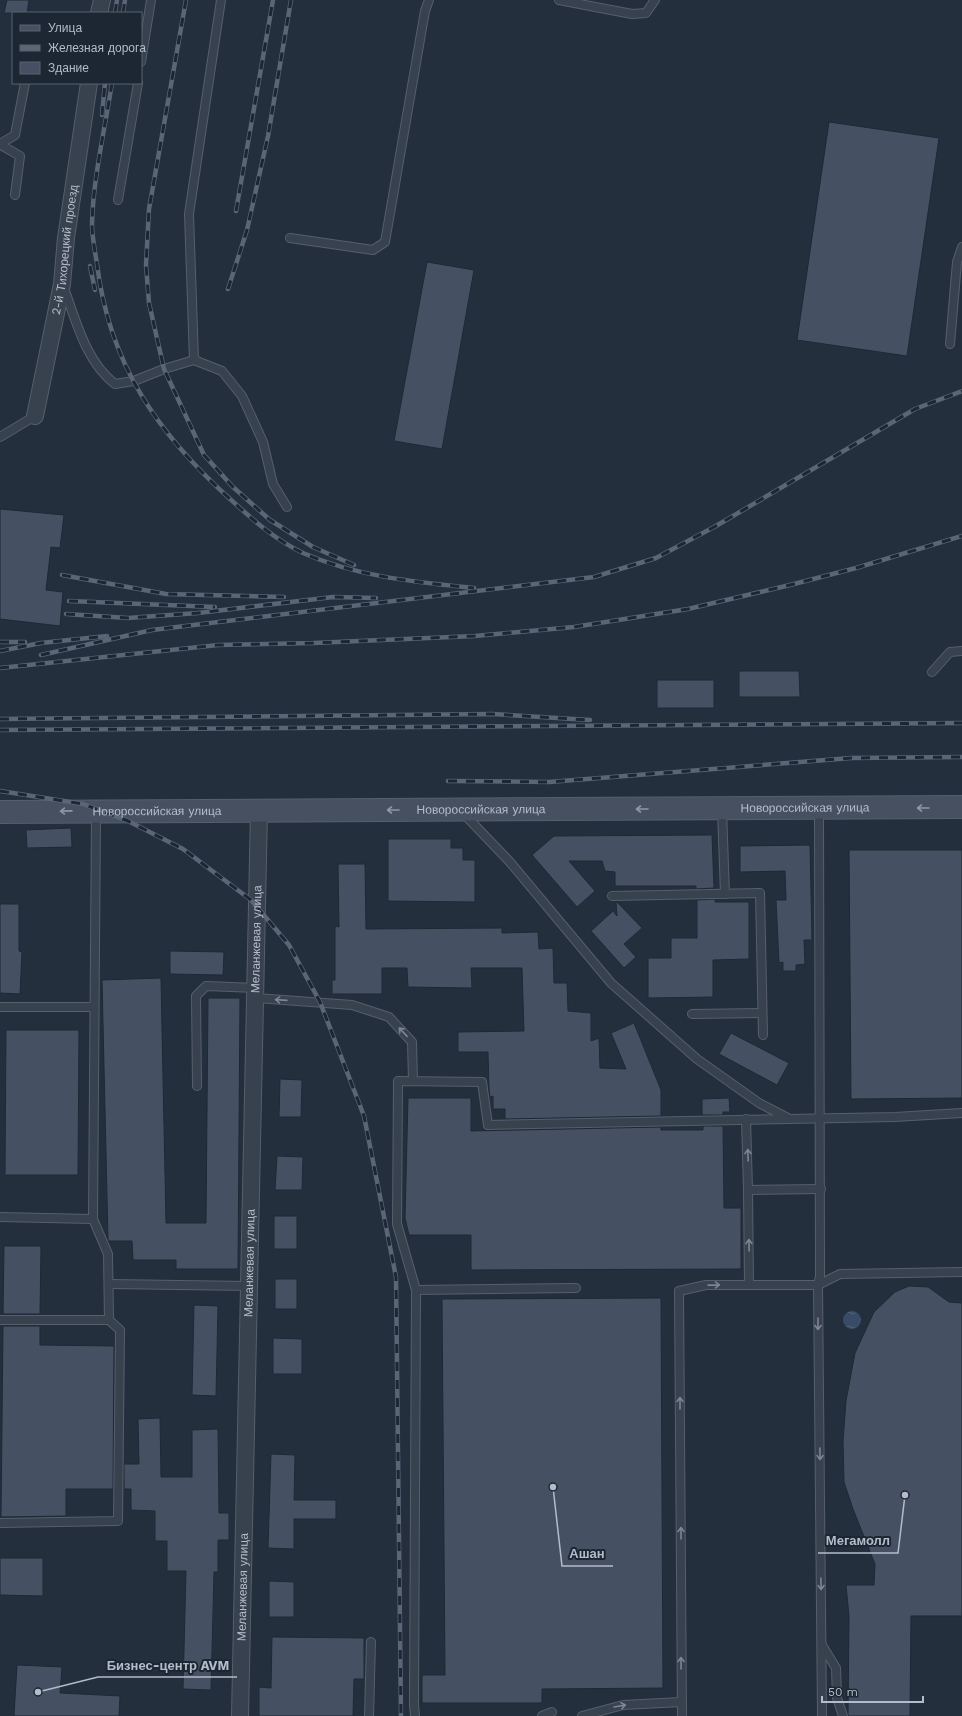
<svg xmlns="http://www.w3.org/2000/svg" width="962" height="1716" font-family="'Work Sans',sans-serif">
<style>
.water{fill:url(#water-ripples)}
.building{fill:#455162;stroke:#1f2835}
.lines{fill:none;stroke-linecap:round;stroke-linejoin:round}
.lane-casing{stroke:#565f6c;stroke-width:10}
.street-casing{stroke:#565f6c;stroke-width:18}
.secondary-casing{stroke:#565f6c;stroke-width:24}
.lane{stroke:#38414e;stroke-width:8}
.street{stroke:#38414e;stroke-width:16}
.secondary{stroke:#465061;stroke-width:22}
.rail-casing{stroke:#5a6575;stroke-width:4.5}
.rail{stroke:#1d2633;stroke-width:3;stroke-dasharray:9;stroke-linecap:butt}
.oneway{stroke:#8e96a5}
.oneway2{stroke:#7c8592}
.labels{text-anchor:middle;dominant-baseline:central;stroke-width:4;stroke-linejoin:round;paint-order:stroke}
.street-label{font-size:12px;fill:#b4bcc9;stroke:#1d2633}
.leader{fill:none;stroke:#b4bcc9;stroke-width:1.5}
.callout-dot{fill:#b4bcc9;stroke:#1d2633;stroke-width:1.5}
.callout-label{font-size:13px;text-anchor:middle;font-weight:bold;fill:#b4bcc9;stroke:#1d2633;stroke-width:4;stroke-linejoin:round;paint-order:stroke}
</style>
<defs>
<pattern id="water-ripples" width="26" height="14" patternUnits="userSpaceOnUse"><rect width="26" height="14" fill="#394c67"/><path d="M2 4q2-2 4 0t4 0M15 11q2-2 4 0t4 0" fill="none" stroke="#53647b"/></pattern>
</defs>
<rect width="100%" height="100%" fill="#242f3e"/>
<circle class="water" cx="852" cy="1320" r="9"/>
<g class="building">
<path d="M7 0H29L27 13H4Z"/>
<path d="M829 122 939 138 907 356 797 340Z"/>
<path d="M427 262 474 270 442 449 394 441Z"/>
<path d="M0 509 64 515 60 548 51 547 46 590 63 592 60 626 0 619Z"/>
<path d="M739 671H799L800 697H739Z"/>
<rect x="657" y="680" width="57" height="28"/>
<path d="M71 828 72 847 27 848 26 830Z"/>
<path d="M712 835 714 888 696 889V886H615V872L605 871 602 861H569L595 891 577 907 532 855 554 836Z"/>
<path d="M388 839H451V848H463V860H475V902L388 901Z"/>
<path d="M810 845 812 940H804L805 964 796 965V971H783V962L779 963 776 900H786L785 871 740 872V846Z"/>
<path d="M849 850H962V1098L851 1099Z"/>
<path d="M338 864H365L366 929 502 928V933L538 932 539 949 553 948 554 983H567L568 1011 591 1013V1041L599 1038 600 1068 626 1069 611 1033 634 1023 661 1090V1116L505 1119V1109H493V1096L490 1097 489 1089 488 1052H458V1032L524 1031 522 968H471L472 988 408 987 407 968H382V994H332V980H335V926L339 927Z"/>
<path d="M715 899V902H749V959L713 960V997L648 998V958H671V938H697V900Z"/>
<path d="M616 901 642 928 624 944 636 957 624 968 591 931 613 911 617 916Z"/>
<path d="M0 904H19V951L22 952 20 994 0 993Z"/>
<path d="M170 951 224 952 223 975 170 974Z"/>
<path d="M161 978 166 1223H206L208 998H240L238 1269H176V1260H133L132 1241H108V1239L102 980Z"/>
<path d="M6 1030H79L78 1175H5Z"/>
<path d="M731 1033 789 1063 777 1085 719 1054Z"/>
<path d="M280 1079 302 1080 301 1117H279Z"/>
<path d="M408 1098H471V1131L661 1127V1130H703V1126H723L724 1208H741V1269L471 1270V1235H409L405 1218Z"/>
<path d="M729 1098 730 1112H723V1115H702V1099Z"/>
<path d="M277 1156 303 1157 302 1190H275Z"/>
<rect x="274" y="1216" width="23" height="33"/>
<path d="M4 1246H41L40 1314H3Z"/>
<rect x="275" y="1279" width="22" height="30"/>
<path d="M909 1286 928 1287 949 1302 962 1303V1616H911L910 1716H848L849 1616 846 1585H874L875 1564 853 1509 844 1482 843 1441 846 1401 855 1353 874 1312 895 1292Z"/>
<path d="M661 1298 663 1688 542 1689V1703H422V1675H445L442 1299Z"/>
<path d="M194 1305 218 1306 216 1396 192 1395Z"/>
<path d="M3 1326H40V1345L114 1346 113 1489H66V1516L1 1517Z"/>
<path d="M273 1338 302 1339V1374H273Z"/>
<path d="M160 1418 161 1477H192V1430L218 1429 219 1513H229V1540H218V1572H214L211 1690 183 1689 186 1571H167V1541H155V1511L131 1510V1489H124V1464H139L138 1419Z"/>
<path d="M271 1454 295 1455 294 1500H336V1519H294V1549L268 1548Z"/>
<path d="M0 1558H43V1596L0 1595Z"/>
<path d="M269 1581 294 1582V1617H269Z"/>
<path d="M272 1637 364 1638V1679H354L353 1716H259V1687L271 1688Z"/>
<path d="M17 1665 62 1667 60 1693 120 1696 119 1716H14Z"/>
</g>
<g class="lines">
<defs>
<g id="lane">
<path d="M559 0 632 14 646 13 655 0"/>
<path d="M141 62 151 0"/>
<path d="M0 144 15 135 25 83"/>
<path d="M1 145 20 156 15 195"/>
<path d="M118 200 138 83"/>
<path d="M290 238 373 250 385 242 425 11 429 0"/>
<path d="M64 288C76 321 86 362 115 384L134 381 164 369 194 360 222 371 242 396 263 442 273 484 287 507"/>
<path d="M950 344 957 262 962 247"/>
<path d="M194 360 189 214 221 0"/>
<path d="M0 437 35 416"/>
<path d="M932 672 950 652 962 651"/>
<path d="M819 809 820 1276 818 1285 822 1716"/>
<path d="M722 810 725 894"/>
<path d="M463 813 509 861 611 983 697 1059 759 1103 788 1118"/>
<path d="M612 896 760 893 763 1035"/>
<path d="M256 998 352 1005 389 1017 412 1042 413 1081"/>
<path d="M0 1007H94"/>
<path d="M692 1014 762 1013"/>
<path d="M197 1086 196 996 206 986 256 988"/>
<path d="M746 1119 748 1190"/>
<path d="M0 1217 93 1219 96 813"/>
<path d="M109 1284 250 1286"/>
<path d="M749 1284 748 1190 821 1189"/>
<path d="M416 1290 576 1288"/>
<path d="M0 1320H109L108 1254 93 1219"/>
<path d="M0 1523 118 1521 120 1330 109 1320"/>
<path d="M822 1645 836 1668 837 1698 843 1716"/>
<path d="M369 1716 371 1642"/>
<path d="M415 1716 414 1705 416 1290 397 1224 398 1081 482 1082 488 1125 895 1117 962 1113"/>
<path d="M542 1716 552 1712"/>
<path d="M582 1716 623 1705 681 1702"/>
<path d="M682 1716 679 1291 706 1285H818L840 1274 962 1272"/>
</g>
<g id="street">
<path d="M99 13 102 0"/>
<path id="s1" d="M35 416 62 284 66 238 89 83"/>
<path id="s2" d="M240 1716 259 810"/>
</g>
<g id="secondary">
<path id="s3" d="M0 812 962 807"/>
</g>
</defs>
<use href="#lane" class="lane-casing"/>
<use href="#street" class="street-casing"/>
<use href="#secondary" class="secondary-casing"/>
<use href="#lane" class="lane"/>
<use href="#street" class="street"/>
<use href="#secondary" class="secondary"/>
<defs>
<g id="rail">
<path d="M186 0 149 209 146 265 149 303 164 369 204 455 233 487 270 520 313 547 354 565"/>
<path d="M115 13 117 0"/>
<path d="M123 13 125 0"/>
<path d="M112 83C105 128 93 179 92 224 92 237 95 251 97 264 109 363 157 433 230 499 252 519 275 540 303 553 358 577 415 582 474 588"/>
<path d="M102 115 105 83"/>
<path d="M236 211 273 0"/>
<path d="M90 266 95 290"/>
<path d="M228 289 247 230 268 136 291 0"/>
<path d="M62 575 166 594 284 597"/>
<path d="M69 601 215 607"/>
<path d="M66 614 128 618 198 613 333 597 376 598"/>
<path d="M0 642H25"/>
<path d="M0 651 41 643 107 636"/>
<path d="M41 655 152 630 594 577 656 558 716 526 915 409 962 391"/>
<path d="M0 668 218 645 313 643 475 636 574 627 688 609 790 585 856 568 962 536"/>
<path d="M0 719 492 714 590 720"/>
<path d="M0 730 962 723"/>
<path d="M448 781 549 782 851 758 962 757"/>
<path d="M0 791 83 804 128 821 183 849 251 900 289 945 320 1002 364 1116 396 1277 401 1716"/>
</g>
</defs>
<use href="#rail" class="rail-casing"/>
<use href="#rail" class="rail"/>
</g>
<defs><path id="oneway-shaft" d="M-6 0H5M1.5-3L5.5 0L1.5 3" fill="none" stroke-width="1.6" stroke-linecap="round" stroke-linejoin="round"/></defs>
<g class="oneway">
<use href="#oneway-shaft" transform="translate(923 808) rotate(180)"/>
<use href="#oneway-shaft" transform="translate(642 809) rotate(180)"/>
<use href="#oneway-shaft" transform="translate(393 810) rotate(180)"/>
<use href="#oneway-shaft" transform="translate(66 811) rotate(179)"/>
</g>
<g class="oneway2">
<use href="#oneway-shaft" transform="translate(281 1000) rotate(-176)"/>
<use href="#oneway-shaft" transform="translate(403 1032) rotate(-133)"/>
<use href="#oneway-shaft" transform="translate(748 1155) rotate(-92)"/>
<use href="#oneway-shaft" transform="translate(749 1245) rotate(-91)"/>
<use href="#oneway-shaft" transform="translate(714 1285) rotate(-1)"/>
<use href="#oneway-shaft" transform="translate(818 1324) rotate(90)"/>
<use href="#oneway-shaft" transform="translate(680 1403) rotate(-90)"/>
<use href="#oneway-shaft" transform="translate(820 1454) rotate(89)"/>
<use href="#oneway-shaft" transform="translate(681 1533) rotate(-90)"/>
<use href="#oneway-shaft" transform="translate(821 1584) rotate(89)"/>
<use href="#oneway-shaft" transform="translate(681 1663) rotate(-90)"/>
<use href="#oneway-shaft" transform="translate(620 1706) rotate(-10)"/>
</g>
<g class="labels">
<g class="street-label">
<text stroke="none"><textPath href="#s1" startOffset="169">2-й Тихорецкий проезд</textPath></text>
<text stroke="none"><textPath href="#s3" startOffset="805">Новороссийская улица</textPath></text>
<text stroke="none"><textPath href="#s3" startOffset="481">Новороссийская улица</textPath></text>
<text stroke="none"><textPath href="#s3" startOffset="157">Новороссийская улица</textPath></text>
<text stroke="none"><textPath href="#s2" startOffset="777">Меланжевая улица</textPath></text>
<text stroke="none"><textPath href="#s2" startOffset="453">Меланжевая улица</textPath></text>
<text stroke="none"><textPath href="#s2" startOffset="129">Меланжевая улица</textPath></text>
</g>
</g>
<path class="leader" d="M905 1495L898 1553H818M553 1487L562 1566H613M38 1692L98 1677H237"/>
<g class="callout-dot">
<circle cx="905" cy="1495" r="4"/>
<circle cx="553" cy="1487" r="4"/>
<circle cx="38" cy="1692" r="4"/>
</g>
<g class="callout-label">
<text x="858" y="1545">Мегамолл</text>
<text x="587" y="1558">Ашан</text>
<text x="168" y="1670">Бизнес-центр AVM</text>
</g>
<rect x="12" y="12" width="130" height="72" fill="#1d2633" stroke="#59626f"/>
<rect x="20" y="25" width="20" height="6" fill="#465061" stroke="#59626f"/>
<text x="48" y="32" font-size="12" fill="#b4bcc9">Улица</text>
<rect x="20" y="45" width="20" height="6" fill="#5a6575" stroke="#59626f"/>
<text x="48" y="52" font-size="12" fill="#b4bcc9">Железная дорога</text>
<rect x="20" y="62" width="20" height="12" fill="#455162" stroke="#59626f"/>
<text x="48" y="72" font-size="12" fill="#b4bcc9">Здание</text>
<path d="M822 1696v6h101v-6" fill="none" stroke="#b4bcc9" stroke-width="2"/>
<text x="828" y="1696" font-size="12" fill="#b4bcc9" stroke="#1d2633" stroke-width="3" paint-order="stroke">50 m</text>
</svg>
